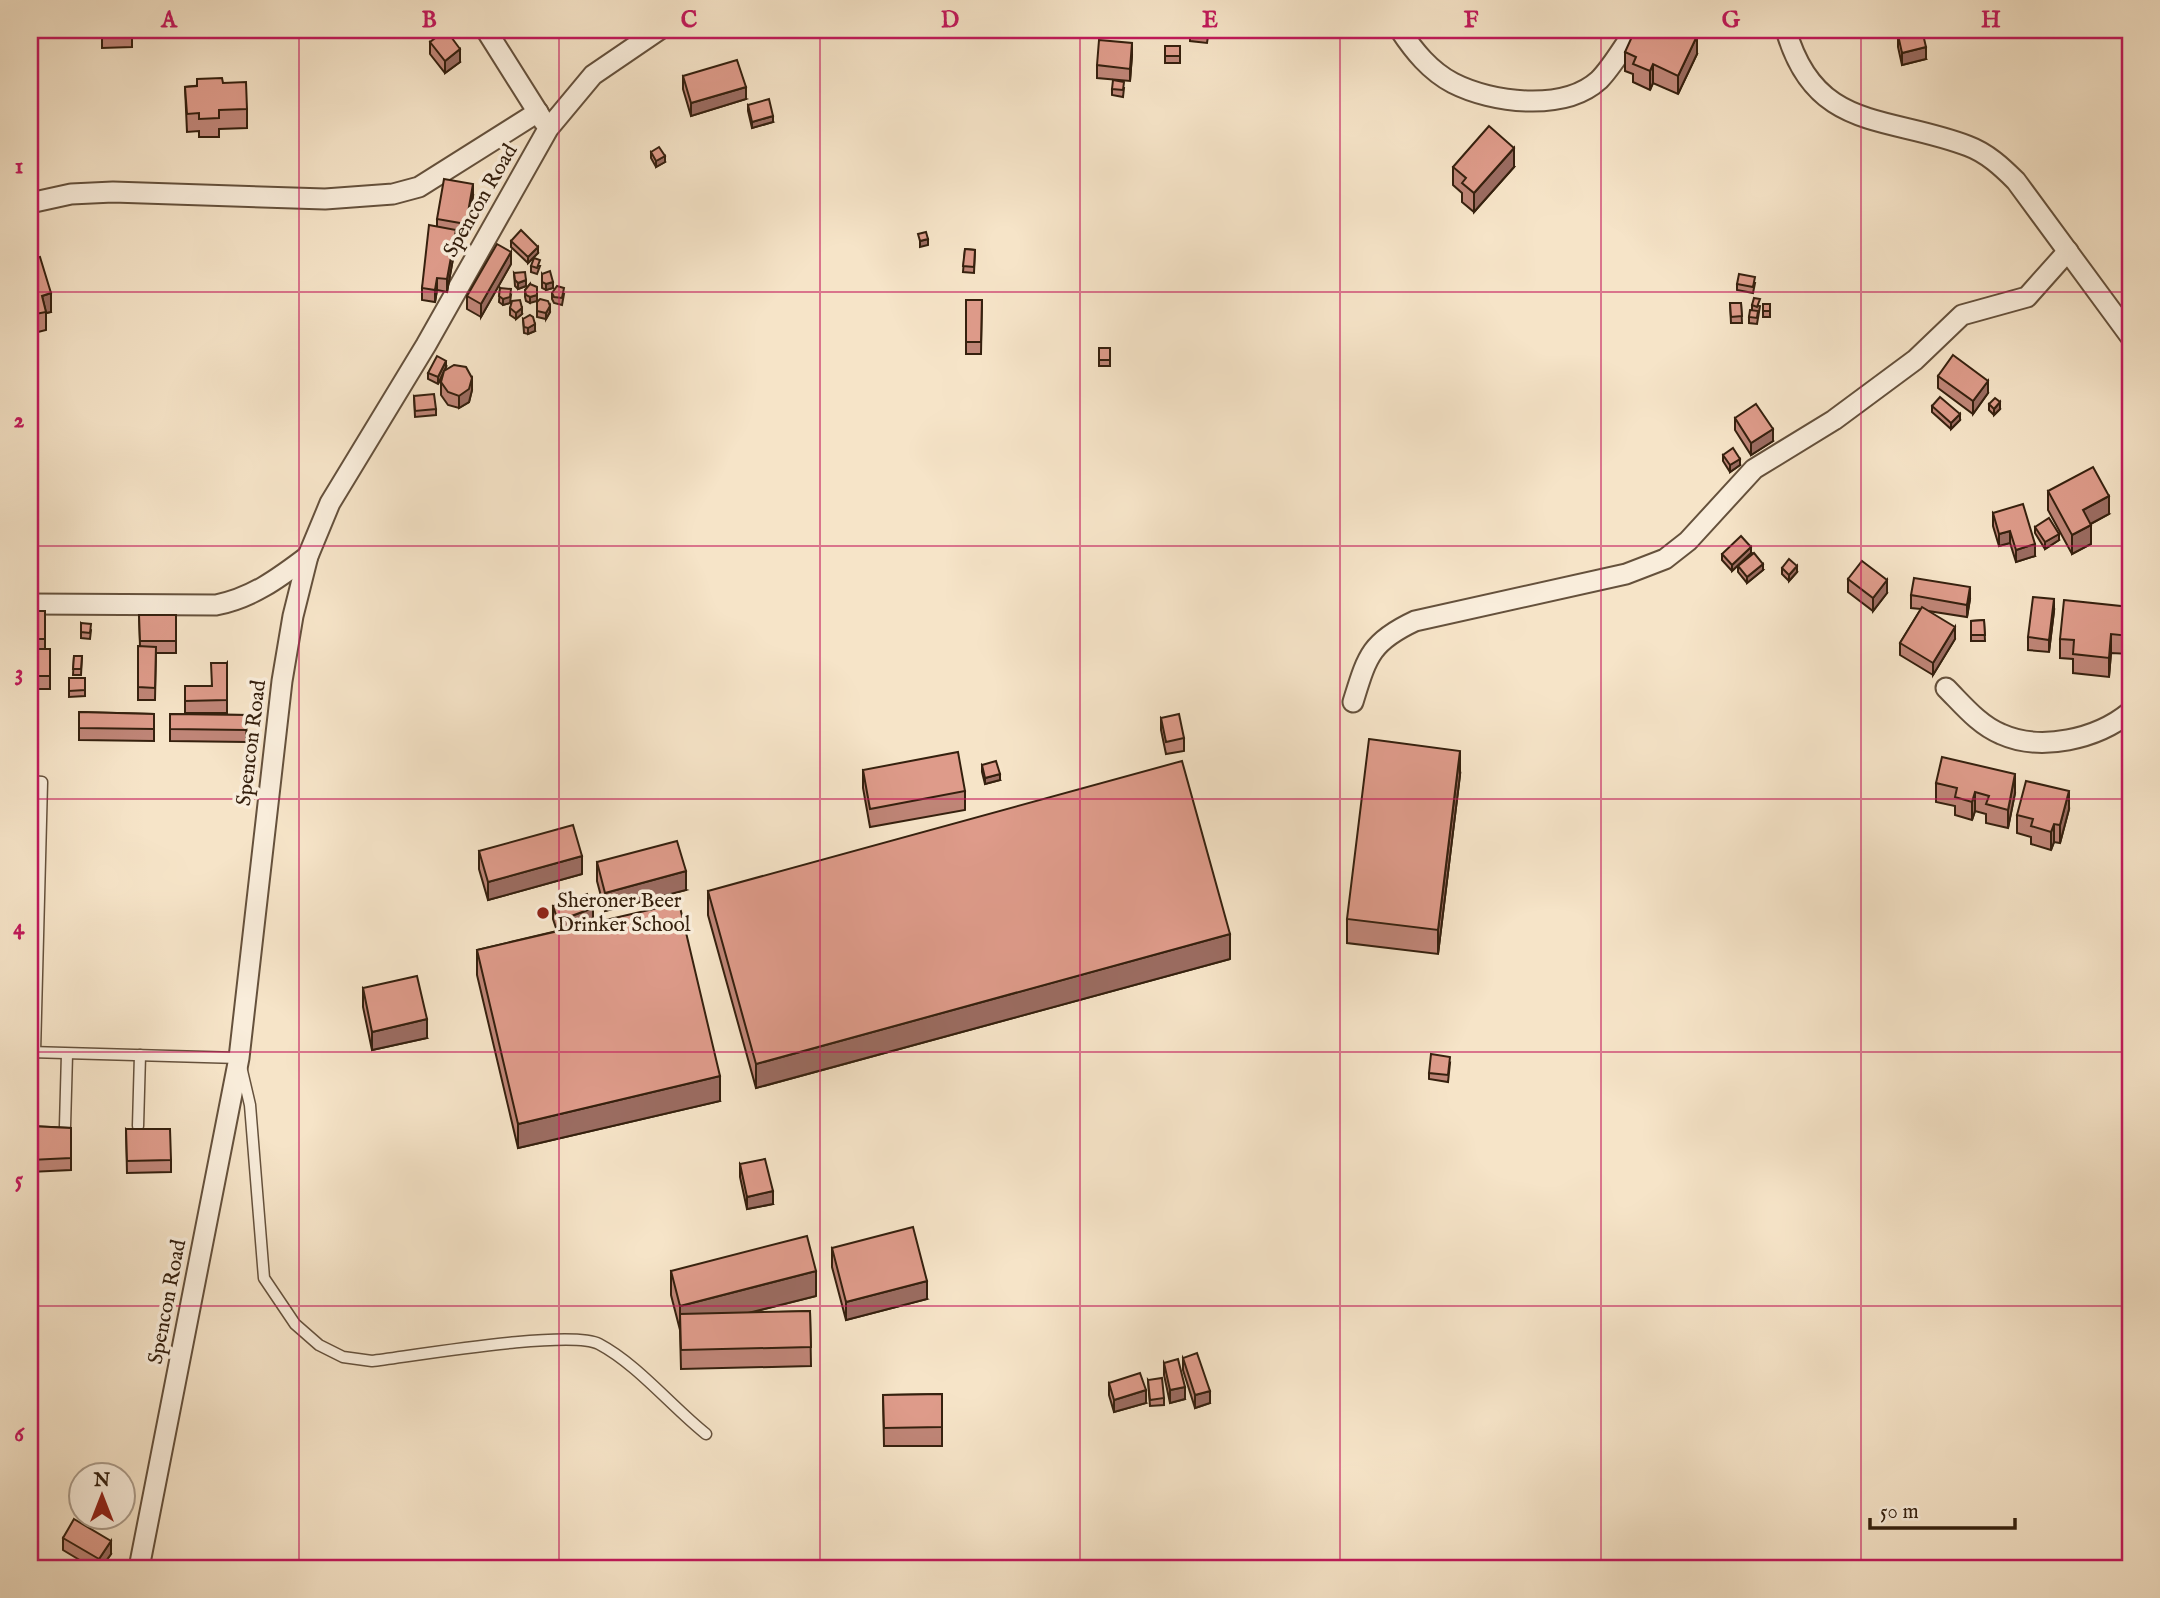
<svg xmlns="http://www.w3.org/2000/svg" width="2160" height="1598" font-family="'IM FELL English',serif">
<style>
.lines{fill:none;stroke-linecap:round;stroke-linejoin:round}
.lane-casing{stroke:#65513c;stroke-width:13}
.street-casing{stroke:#65513c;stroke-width:23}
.lane{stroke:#f9eddb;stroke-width:10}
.street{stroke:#f9eddb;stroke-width:19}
.wall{fill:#bf8577;stroke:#35200e;stroke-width:2}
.shaded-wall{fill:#9b6c61;stroke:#35200e;stroke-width:2}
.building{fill:#de9b8a;stroke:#35200e;stroke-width:2}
.grid{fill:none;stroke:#c2185b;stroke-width:2;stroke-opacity:0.55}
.poi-dot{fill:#8f2418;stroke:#f9eddb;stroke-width:2.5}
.labels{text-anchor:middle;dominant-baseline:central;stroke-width:7;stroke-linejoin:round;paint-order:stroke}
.street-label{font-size:21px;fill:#35200e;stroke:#f9eddb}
.poi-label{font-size:21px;fill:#35200e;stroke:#f9eddb;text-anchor:start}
.neatline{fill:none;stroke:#c2185b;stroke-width:2.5}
.grid-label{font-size:23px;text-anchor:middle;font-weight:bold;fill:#c2185b}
</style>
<rect width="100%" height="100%" fill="#f6e4c8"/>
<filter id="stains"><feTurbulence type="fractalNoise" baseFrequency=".00286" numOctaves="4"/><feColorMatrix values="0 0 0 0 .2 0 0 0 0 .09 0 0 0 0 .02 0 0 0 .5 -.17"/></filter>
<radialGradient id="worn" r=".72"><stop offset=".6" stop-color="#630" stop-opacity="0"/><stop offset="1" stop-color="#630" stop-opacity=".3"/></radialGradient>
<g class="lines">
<defs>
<g id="lane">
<path d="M30 781 42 782 35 1052"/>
<path d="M30 1052 239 1058 250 1105 264 1278 295 1324 319 1345 343 1357 372 1361C413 1356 570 1329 599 1344 637 1364 672 1407 706 1434"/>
<path d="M65 1126 67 1054"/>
<path d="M138 1126 140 1055"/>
</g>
<g id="street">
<path d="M486 30 544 122"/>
<path d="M1400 30C1414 51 1430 71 1453 83 1492 103 1564 112 1599 80 1612 67 1623 47 1634 32"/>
<path d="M1786 30C1815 132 1887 115 1968 146 1987 153 2002 167 2016 181L2130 336"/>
<path d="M30 203 71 194 113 192 325 199 393 194 419 187 538 112"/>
<path d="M30 604 216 605C252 598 279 578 308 556"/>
<path d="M1946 688C1963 705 1979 725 2001 734 2041 752 2097 739 2130 712"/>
<path d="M1353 702C1367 657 1370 642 1415 621L1626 574 1665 559 1688 541 1754 469 1834 420 1915 360 1962 315 2027 297 2068 251"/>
<path d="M139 1568 239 1058 282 681 293 616 308 556 330 503 426 345 548 129 593 75 659 30"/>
</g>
</defs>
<use href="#lane" class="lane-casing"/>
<use href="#street" class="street-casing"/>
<use href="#lane" class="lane"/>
<use href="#street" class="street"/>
</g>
<g class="wall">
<path d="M102 30H132V47L102 48Z"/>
<path d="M1209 30 1207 43 1190 41V35Z"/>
<path d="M1898 35 1926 59 1902 65 1898 47Z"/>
<path d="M430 42 460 62 445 73 430 54Z"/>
<rect x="1165" y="46" width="15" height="17"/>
<path d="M1625 52 1697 54 1678 94 1653 83 1650 90 1633 82V74L1625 71Z"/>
<path d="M1132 55 1130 81 1097 78V65Z"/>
<path d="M683 76 746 99 691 116 683 89Z"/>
<path d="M223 83 247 109V128L219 129V137H199V131L187 132 185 87Z"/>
<path d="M1124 88 1123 97 1112 95V89Z"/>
<path d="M748 105 773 122 752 128 748 111Z"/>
<path d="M651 152 665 162 656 167 651 158Z"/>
<path d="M1453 167H1514L1474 212 1462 202V193L1453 185Z"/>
<path d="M473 196 466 237 456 235V242L447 292 437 290 435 302 422 300V288L437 227V219Z"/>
<path d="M511 241 538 253 528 263 511 247Z"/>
<path d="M965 249 975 250 974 273 963 272Z"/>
<path d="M30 259 51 312 46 313V330L30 334Z"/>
<path d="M511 264 481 317 467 309V296Z"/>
<path d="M531 266H540L537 274 531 272Z"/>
<path d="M514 273 526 286 518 289 515 286Z"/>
<path d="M542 274 553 288 546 290 542 288Z"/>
<path d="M1755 283 1753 293 1737 290V284Z"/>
<path d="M530 284V303L526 301 525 297V290Z"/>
<path d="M500 288 510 303 503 305 499 302Z"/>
<path d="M552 293 564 294 562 305 554 303 552 299Z"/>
<path d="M966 300H982L981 354H966Z"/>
<path d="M537 302 550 312 546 319 537 317Z"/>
<path d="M1730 303H1741L1742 323H1731Z"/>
<rect x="1763" y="304" width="7" height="13"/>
<path d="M1752 305 1760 306 1757 324 1749 323V317L1752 310Z"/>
<path d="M510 308 522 314 516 319 510 315Z"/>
<path d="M523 319 535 331 528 334 524 333Z"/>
<rect x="1099" y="348" width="11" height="18"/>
<path d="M446 367 444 371 472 390 469 402 459 408 448 405 441 395V382L444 371 438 384 428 379V373Z"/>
<path d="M1938 376 1988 393 1973 414 1938 388Z"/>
<path d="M414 396 436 409V415L415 417Z"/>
<path d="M1989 404 2000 409 1994 415 1989 410Z"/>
<path d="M1932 406 1960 420 1951 429 1932 412Z"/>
<path d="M1735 418 1773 441 1751 455 1735 430Z"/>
<path d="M1723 455 1740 465 1730 472 1723 461Z"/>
<path d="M2048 491 2109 514 2091 524V544L2072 554 2048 510Z"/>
<path d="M1993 513 2035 556 2016 562 2010 543 1999 546 1993 526Z"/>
<path d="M2035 527 2059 540 2045 549 2035 533Z"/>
<path d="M1751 553 1732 571 1722 560V554Z"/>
<path d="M1738 566 1763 570 1747 583 1738 572Z"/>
<path d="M1782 568 1797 572 1789 581 1782 574Z"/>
<path d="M1848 579 1887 593 1873 611 1848 592Z"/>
<path d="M2130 592V654L2111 653 2109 677 2073 673V659L2060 658V639L2129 607Z"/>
<path d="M1911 595 1970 599 1967 617 1928 611 1955 639 1933 675 1900 655V643L1921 609 1911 608Z"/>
<path d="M30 611H45V649H50V689H30Z"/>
<path d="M2054 611 2049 652 2028 650V637Z"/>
<path d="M139 615H176V653H156L155 700H138V646H140Z"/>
<path d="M1984 620 1985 641H1971V621Z"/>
<path d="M81 623 91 630 90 639 81 638Z"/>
<path d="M74 656H82L81 675H73Z"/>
<path d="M227 663V713H185V686H211Z"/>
<path d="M69 678H85V696L69 697Z"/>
<path d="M79 712 154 714V741L79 740Z"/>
<path d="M170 714 247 715 246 742 170 741Z"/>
<path d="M1161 718 1184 738V751L1166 754 1161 730Z"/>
<path d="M982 765 1000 780 985 784 982 772Z"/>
<path d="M863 770 965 791V810L870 827 863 788Z"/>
<path d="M1460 775 1438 954 1347 943V919Z"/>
<path d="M1936 783 2015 793 2008 828 1986 823V814L1975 811 1972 820 1955 815V806L1936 802Z"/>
<path d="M2069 809 2060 843 2054 842 2051 850 2031 844V837L2017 833V815Z"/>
<path d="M479 851 582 874 488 900 479 869Z"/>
<path d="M597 862 686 890 605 911 597 881Z"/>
<path d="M708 891 1230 959 756 1088 708 915Z"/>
<path d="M553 906 593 920 570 928 720 1101 518 1148 477 975V950L557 931 553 919Z"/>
<path d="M363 988 427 1038 372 1050 363 1007Z"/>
<path d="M1450 1063 1448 1082 1429 1079V1073Z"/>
<path d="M30 1126 71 1128V1170L30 1172Z"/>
<path d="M126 1129 171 1160V1172L127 1173Z"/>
<path d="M740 1164 773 1204 747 1209 740 1177Z"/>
<path d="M832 1248 927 1299 846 1320 832 1267Z"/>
<path d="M671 1271 816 1296 749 1313 810 1311 811 1366 681 1369 680 1330 671 1295Z"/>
<path d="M1183 1358 1210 1403 1195 1408 1183 1370Z"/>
<path d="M1164 1363 1185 1399 1170 1403 1164 1375Z"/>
<path d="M1148 1380 1164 1398V1405L1150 1406Z"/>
<path d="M1109 1383 1146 1403 1114 1412 1109 1395Z"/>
<path d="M942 1394V1446H884L883 1395Z"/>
<path d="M63 1538 111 1554 101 1568H93L63 1550Z"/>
</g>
<g class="shaded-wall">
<path d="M1697 36V54L1678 94V76Z"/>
<path d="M1132 43V55L1130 81V69Z"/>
<path d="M1926 47V59L1902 65V53Z"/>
<path d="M460 49V62L445 73V61Z"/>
<path d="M1653 64V83L1650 90V71Z"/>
<path d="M746 87V99L691 116V103Z"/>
<path d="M773 116V122L752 128V122Z"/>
<path d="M1514 148V167L1474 212V193Z"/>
<path d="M665 156V162L656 167V161Z"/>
<path d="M473 184V196L466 237V224Z"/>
<path d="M456 230V242L447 292V279Z"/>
<path d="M928 239V245L920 247V241Z"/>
<path d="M538 247V253L528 263V257Z"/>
<path d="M511 252V264L481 317V304Z"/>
<path d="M437 278V290L435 302V290Z"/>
<path d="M526 280V286L518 289V283Z"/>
<path d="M553 282V288L546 290V284Z"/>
<path d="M51 293V312L46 313 42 296Z"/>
<path d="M511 295 510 303 503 305V299Z"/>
<path d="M537 295V301L530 303V297Z"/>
<path d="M550 306V312L546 319V313Z"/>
<path d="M522 308V314L516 319V313Z"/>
<path d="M535 324V331L528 334V328Z"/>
<path d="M446 361V367L438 384V377Z"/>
<path d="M472 378V390L469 402 459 408V396Z"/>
<path d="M1988 381V393L1973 414V401Z"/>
<path d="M2000 402V409L1994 415V409Z"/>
<path d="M1960 414V420L1951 429V423Z"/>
<path d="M1773 429V441L1751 455V443Z"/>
<path d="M1740 459V465L1730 472V465Z"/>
<path d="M2109 496V514L2083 528V510Z"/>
<path d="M2091 525V544L2072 554V535Z"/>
<path d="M2010 531V543L1999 546V534Z"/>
<path d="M2059 534V540L2045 549V542Z"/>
<path d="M2035 544V556L2016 562V550Z"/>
<path d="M1751 547V553L1732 571V565Z"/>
<path d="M1763 564V570L1747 583V577Z"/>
<path d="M1797 566V572L1789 581V575Z"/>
<path d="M1887 580V593L1873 611V598Z"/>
<path d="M1970 587V599L1967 617V605Z"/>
<path d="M2054 599V611L2049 652V640Z"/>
<path d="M1955 627V639L1933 675V663Z"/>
<path d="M2111 634V653L2109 677V658Z"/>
<path d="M1460 751V775L1438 954V930Z"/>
<path d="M1000 774V780L985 784V778Z"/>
<path d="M2015 774V793L2008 828V810Z"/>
<path d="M2069 791V809L2060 843V825Z"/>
<path d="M1975 792V811L1972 820V802Z"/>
<path d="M2054 824V842L2051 850V832Z"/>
<path d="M582 856V874L488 900V882Z"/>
<path d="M686 871V890L605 911V893Z"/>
<path d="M593 908V920L558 933V921Z"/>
<path d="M1230 934V959L756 1088V1064Z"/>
<path d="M427 1019V1038L372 1050V1032Z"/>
<path d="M720 1076V1101L518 1148V1124Z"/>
<path d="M773 1191V1204L747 1209V1197Z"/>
<path d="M816 1271V1296L680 1330V1306Z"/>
<path d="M927 1281V1299L846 1320V1302Z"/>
<path d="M1185 1387V1399L1170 1403V1390Z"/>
<path d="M1146 1390V1403L1114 1412V1400Z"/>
<path d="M1210 1391V1403L1195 1408V1395Z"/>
<path d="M111 1541V1554L101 1568H99V1559Z"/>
</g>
<g class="building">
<path d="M102 30H132V34L102 35Z"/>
<path d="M446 30 460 49 445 61 430 42Z"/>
<path d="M1190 30H1208L1207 37 1190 35Z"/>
<path d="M1635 30H1657L1665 33 1666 30H1684L1697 36 1678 76 1653 64 1650 71 1633 64 1636 57 1625 52Z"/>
<path d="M1922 30 1926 47 1902 53 1898 35Z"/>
<path d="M1099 40 1132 43 1130 69 1097 65Z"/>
<rect x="1165" y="46" width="15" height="10"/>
<path d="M737 60 746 87 691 103 683 76Z"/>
<path d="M222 78 223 83 246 82 247 109 219 110V118L199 119V113L187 114 185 87 197 86V79Z"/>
<path d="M1113 80 1124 82 1123 90 1112 89Z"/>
<path d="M769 99 773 116 752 122 748 105Z"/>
<path d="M1489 126 1514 148 1474 193 1462 183 1466 178 1453 167Z"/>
<path d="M659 147 665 156 656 161 651 152Z"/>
<path d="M444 179 473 184 466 224 437 219Z"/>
<path d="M429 225 456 230 447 279 437 278 435 290 422 288Z"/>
<path d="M521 230 538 247 528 257 511 241Z"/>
<path d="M926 232 928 239 920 241 918 234Z"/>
<path d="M497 244 511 252 481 304 467 296Z"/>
<path d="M965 249 975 250 974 267 963 266Z"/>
<path d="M40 257 51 293 42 296 46 312 30 315V259Z"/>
<path d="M534 258 540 260 537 268 531 266Z"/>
<path d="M550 271 553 282 546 284 542 282V274Z"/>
<path d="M525 272 526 280 518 283 515 280 514 273Z"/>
<path d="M1739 274 1755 277 1753 287 1737 284Z"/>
<path d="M530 284 537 287V295L530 297 526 295 525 290Z"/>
<path d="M557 286 564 288 562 298 554 297 552 293Z"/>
<path d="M500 288 511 289 510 297 503 299 499 296Z"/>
<path d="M1754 298 1760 299 1757 307 1752 305Z"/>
<path d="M540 299 548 301 550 306 546 313 537 311V302Z"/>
<path d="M520 300 522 308 516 313 510 308 512 301Z"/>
<path d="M966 300H982L981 342H966Z"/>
<path d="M1730 303H1741L1742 316 1731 317Z"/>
<rect x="1763" y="304" width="7" height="7"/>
<path d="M1750 310 1758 311 1757 318 1749 317Z"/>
<path d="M530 315 533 317 535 324 528 328 524 327 523 319Z"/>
<rect x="1099" y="348" width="11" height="12"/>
<path d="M1953 355 1988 381 1973 401 1938 376Z"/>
<path d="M437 356 446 361 438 377 428 373Z"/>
<path d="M454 365 466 367 472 378 469 389 459 396 448 392 441 382 444 371Z"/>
<path d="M434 394 436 409 415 411 414 396Z"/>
<path d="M1940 397 1960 414 1951 423 1932 406Z"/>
<path d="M1995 398 2000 402 1994 409 1989 404Z"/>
<path d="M1756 404 1773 429 1751 443 1735 418Z"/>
<path d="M1733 448 1740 459 1730 465 1723 455Z"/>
<path d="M2093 467 2109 496 2083 510 2091 525 2072 535 2048 491Z"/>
<path d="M2023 504 2035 544 2016 550 2010 531 1999 534 1993 513Z"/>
<path d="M2049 518 2059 534 2045 542 2035 527Z"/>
<path d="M1741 536 1751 547 1732 565 1722 554Z"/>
<path d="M1754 553 1763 564 1747 577 1738 566Z"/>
<path d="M1789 559 1797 566 1789 575 1782 568Z"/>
<path d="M1862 561 1887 580 1873 598 1848 579Z"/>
<path d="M1914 578 1970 587 1967 605 1911 595Z"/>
<path d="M2033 597 2054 599 2049 640 2028 637Z"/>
<path d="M2064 600 2130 607V636L2111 634 2109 658 2073 654 2074 640 2060 639Z"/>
<path d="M1922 607 1955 627 1933 663 1900 643Z"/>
<rect x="30" y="611" width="15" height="28"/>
<path d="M139 615H176V641H140Z"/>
<path d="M1984 620 1985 635H1971V621Z"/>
<path d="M81 623 91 624 90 633 81 632Z"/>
<path d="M138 646 156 647 155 688 138 687Z"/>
<rect x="30" y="649" width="20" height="27"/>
<path d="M74 656H82L81 669H73Z"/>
<path d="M211 663H227V700L185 701V686H212Z"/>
<path d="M69 678H85V690L69 691Z"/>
<path d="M79 712 154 714V729L79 728Z"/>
<path d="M170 714 247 715 246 730 170 729Z"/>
<path d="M1179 714 1184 738 1166 742 1161 718Z"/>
<path d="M1369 739 1460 751 1438 930 1347 919Z"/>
<path d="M958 752 965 791 870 809 863 770Z"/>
<path d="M1942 757 2015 774 2008 810 1986 804 1989 796 1975 792 1972 802 1955 797 1957 788 1936 783Z"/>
<path d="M996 761 1000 774 985 778 982 765Z"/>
<path d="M1182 761 1230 934 756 1064 708 891Z"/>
<path d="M2026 781 2069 791 2060 825 2054 824 2051 832 2031 826 2033 819 2017 815Z"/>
<path d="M573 825 582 856 488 882 479 851Z"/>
<path d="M677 841 686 871 605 893 597 862Z"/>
<path d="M587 894 593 908 558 921 553 906Z"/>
<path d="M679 903 720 1076 518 1124 477 950Z"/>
<path d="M417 976 427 1019 372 1032 363 988Z"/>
<path d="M1431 1054 1450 1057 1448 1075 1429 1073Z"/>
<path d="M30 1126 71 1128V1158L30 1160Z"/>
<path d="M126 1129H170L171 1160 127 1161Z"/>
<path d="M765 1159 773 1191 747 1197 740 1164Z"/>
<path d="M913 1227 927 1281 846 1302 832 1248Z"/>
<path d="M807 1236 816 1271 680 1306 671 1271Z"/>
<path d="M810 1311 811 1347 681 1350 680 1314Z"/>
<path d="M1197 1353 1210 1391 1195 1395 1183 1358Z"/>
<path d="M1178 1359 1185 1387 1170 1390 1164 1363Z"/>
<path d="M1140 1373 1146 1390 1114 1400 1109 1383Z"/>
<path d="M1162 1378 1164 1398 1150 1400 1148 1380Z"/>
<path d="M942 1394V1427L884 1428 883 1395Z"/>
<path d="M74 1519 111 1541 99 1559 63 1538Z"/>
</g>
<path class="grid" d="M299 30V1568M559 30V1568M820 30V1568M1080 30V1568M1340 30V1568M1601 30V1568M1861 30V1568M30 292H2130M30 546H2130M30 799H2130M30 1052H2130M30 1306H2130"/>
<circle class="poi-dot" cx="543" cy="913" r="7"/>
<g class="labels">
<g class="street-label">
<text transform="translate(481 201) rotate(-60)">Spencon Road</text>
<text transform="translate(252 743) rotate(-83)">Spencon Road</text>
<text transform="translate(168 1302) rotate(-79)">Spencon Road</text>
</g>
<g class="poi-label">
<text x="557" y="901">Sheroner Beer<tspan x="557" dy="24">Drinker School</tspan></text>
</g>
</g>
<rect width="2160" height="1598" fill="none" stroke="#f6e4c8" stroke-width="77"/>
<g transform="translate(102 1496)"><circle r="33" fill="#f9eddb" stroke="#ab9b89" stroke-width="2"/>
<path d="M0-5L12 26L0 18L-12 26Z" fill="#8f2418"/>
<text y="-10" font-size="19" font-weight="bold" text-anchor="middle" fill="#35200e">N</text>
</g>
<path d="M1870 1518v10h145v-10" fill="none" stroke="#35200e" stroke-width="3.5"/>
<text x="1880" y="1518" font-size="21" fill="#35200e" stroke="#f9eddb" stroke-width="5" paint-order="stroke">50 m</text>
<rect x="38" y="38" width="2084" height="1522" class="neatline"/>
<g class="grid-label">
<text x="169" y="27">A</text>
<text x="429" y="27">B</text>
<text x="689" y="27">C</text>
<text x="950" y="27">D</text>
<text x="1210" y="27">E</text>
<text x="1471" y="27">F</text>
<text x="1731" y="27">G</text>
<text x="1991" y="27">H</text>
<text x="19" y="173">1</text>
<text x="19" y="427">2</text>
<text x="19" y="680">3</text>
<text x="19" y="934">4</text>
<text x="19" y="1187">5</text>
<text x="19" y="1441">6</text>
</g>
<rect width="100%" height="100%" filter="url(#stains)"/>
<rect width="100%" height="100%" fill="url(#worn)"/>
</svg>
